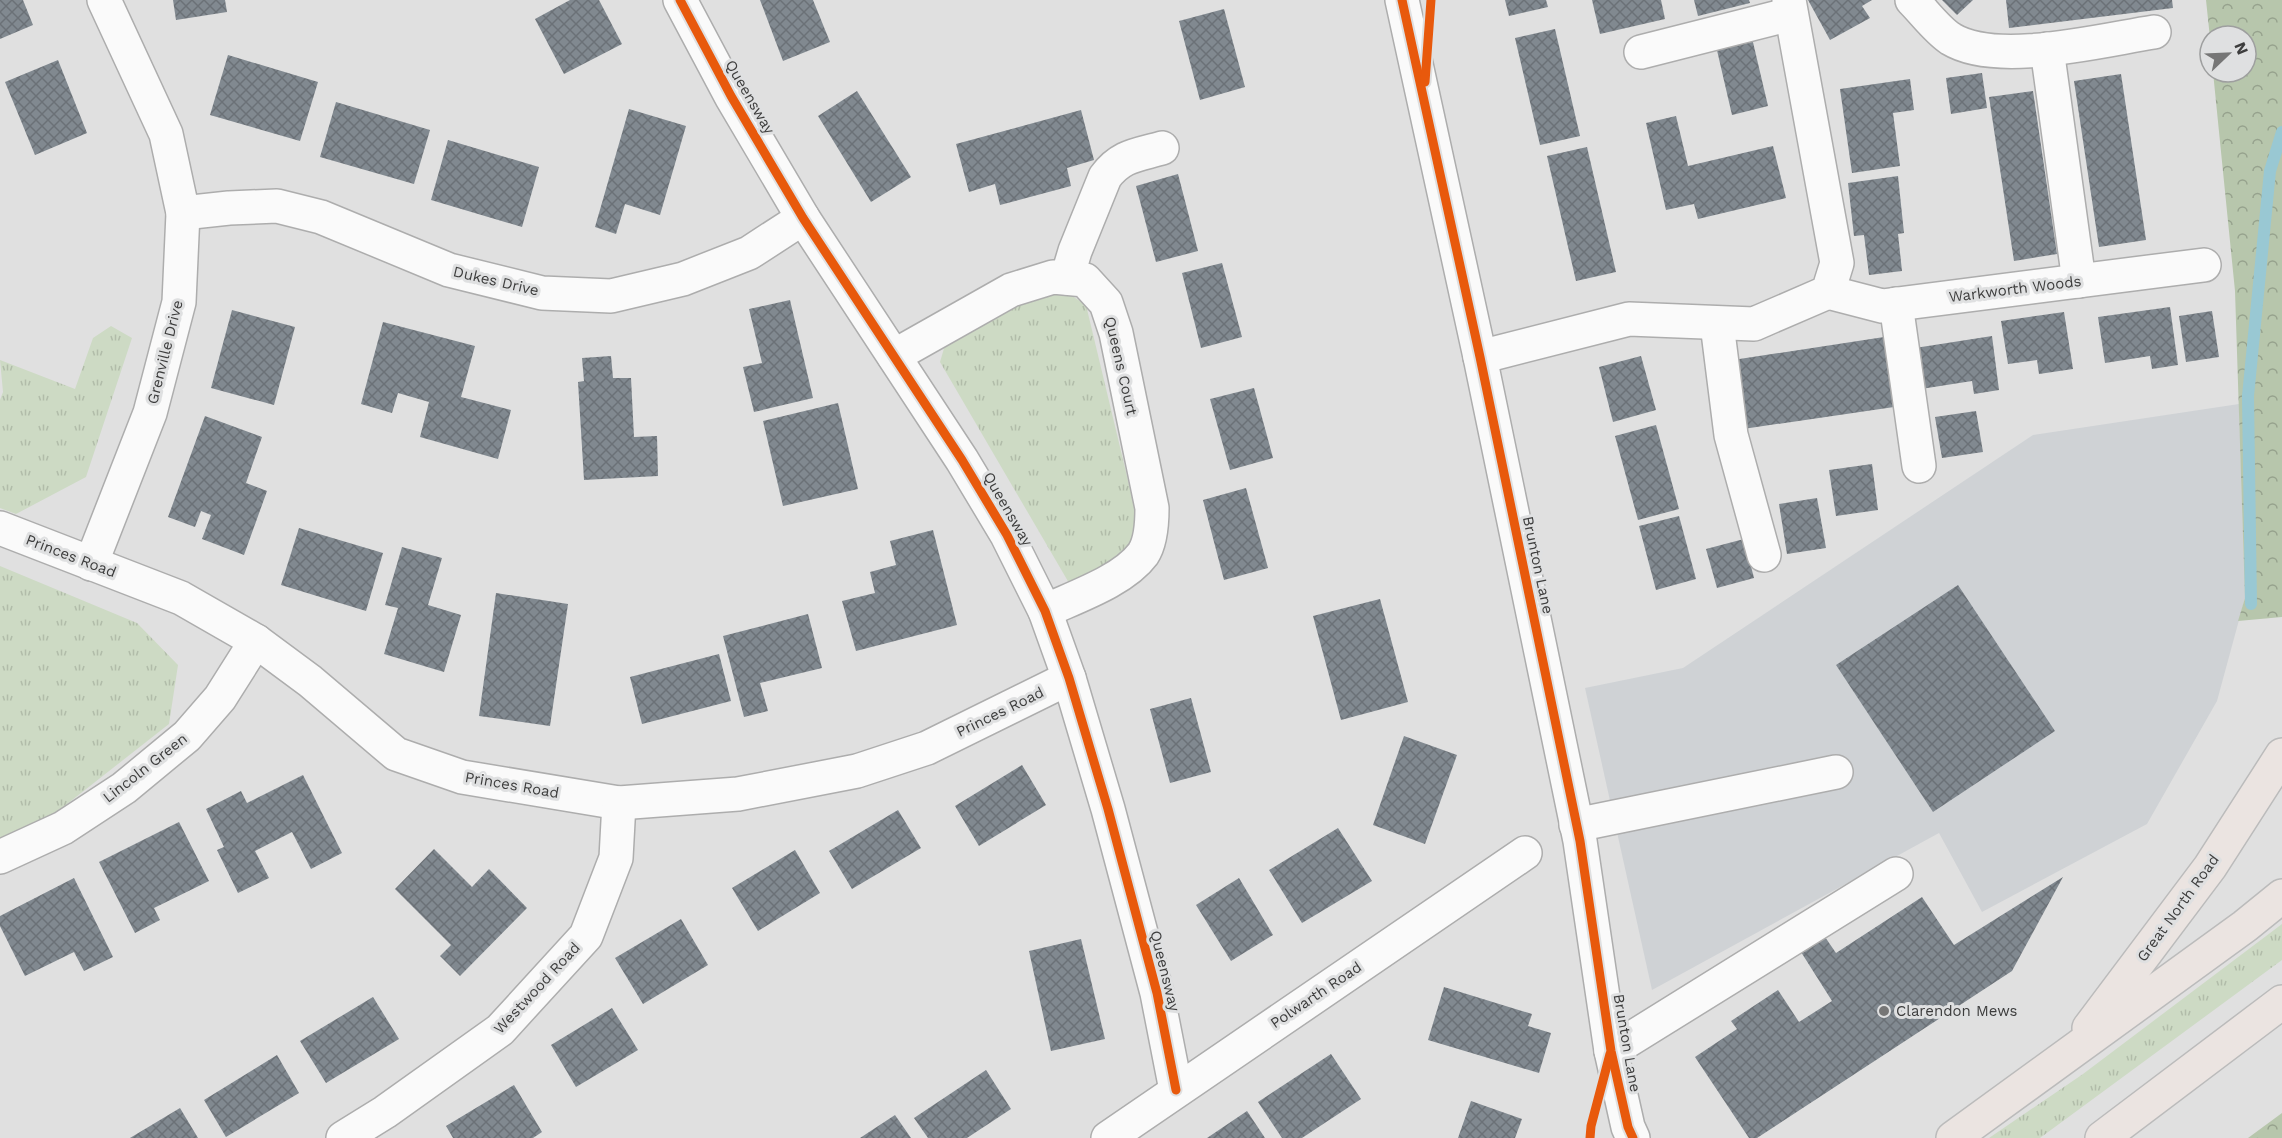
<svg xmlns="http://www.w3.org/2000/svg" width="2282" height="1138" font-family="'Work Sans',sans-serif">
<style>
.built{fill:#cfd2d5}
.grass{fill:url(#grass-tufts)}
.forest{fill:url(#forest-crowns)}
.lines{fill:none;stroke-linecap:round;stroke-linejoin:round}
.stream{stroke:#99c8d3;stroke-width:12}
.building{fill:url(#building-cross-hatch)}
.minor-casing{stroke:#adadad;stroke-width:36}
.major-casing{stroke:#bbb;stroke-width:36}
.minor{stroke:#fafafa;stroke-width:33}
.major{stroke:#ebe4e1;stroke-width:33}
.cycleway-casing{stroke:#dfe0e1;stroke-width:13}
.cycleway{stroke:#e8590c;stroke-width:9}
.poi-dot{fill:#767676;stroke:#dfe0e1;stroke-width:2}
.labels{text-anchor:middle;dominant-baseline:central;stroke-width:6;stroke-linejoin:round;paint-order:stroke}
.street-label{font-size:15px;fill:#3d3d3d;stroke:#dfe0e1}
.poi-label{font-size:15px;fill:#3d3d3d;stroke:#dfe0e1;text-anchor:start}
</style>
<defs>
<pattern id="grass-tufts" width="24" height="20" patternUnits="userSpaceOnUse" patternTransform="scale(1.5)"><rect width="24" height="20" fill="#cddac4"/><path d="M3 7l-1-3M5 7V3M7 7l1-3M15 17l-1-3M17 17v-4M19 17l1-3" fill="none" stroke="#b1bca9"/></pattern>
<pattern id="forest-crowns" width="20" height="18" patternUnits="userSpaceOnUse" patternTransform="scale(1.5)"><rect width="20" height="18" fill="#b7c6ac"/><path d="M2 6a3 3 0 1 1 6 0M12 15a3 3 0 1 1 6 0" fill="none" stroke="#96a28d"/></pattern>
<pattern id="building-cross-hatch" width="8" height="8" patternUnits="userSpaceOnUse" patternTransform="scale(1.5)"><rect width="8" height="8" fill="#818990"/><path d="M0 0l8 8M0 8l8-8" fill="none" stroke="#6b7177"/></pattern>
</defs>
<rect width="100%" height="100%" fill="#e0e0e0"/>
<path class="built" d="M2239 404 2245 598 2217 701 2147 824 1982 912 1939 833 1652 990 1585 688 1683 668 2033 435Z"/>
<g class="grass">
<path d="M1054 284 1086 305 1137 518 1135 550 1121 571 1069 583 940 362 945 345Z"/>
<path d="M111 326 132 338 86 477 16 514 0 508V400L3 392 0 360 75 389 93 338Z"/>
<path d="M0 566 137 623 178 665 169 724 39 826 0 838Z"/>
<path d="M2282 924V960L2040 1138H1989L2083 1074Z"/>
</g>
<g class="forest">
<path d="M2206 0H2282V617L2238 621 2245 598 2235 291 2213 72H2246V36H2210V38Z"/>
<path d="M2282 1113V1138H2248Z"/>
</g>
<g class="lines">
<path class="stream" d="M2251 604 2248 396 2270 171 2282 132"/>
</g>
<g class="building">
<path d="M0 0H23L33 25 0 39Z"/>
<path d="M173 0H225L227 12 176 20Z"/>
<path d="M570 0H599L622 44 564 74 535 19Z"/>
<path d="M760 0H813L830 42 783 61Z"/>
<path d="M1505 0H1546L1548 7 1509 16Z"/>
<path d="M1592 0H1661L1665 19 1600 34Z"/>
<path d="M1694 0H1749L1750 3 1698 16Z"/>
<path d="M1808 0H1872L1862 6 1870 18 1830 40Z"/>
<path d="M1942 0H1973L1957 15Z"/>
<path d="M2006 0H2172L2173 8 2009 28Z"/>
<path d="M1224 9 1245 87 1200 100 1179 21Z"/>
<path d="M1555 29 1580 136 1540 145 1515 38Z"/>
<path d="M1752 38 1768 106 1732 115 1716 46Z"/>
<path d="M228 55 318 82 300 141 210 115Z"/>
<path d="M58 60 87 133 35 155 5 82Z"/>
<path d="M1982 73 1987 108 1951 114 1946 78Z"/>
<path d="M2121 74 2146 240 2099 247 2074 81Z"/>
<path d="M1910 79 1914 110 1893 113 1900 166 1852 173 1840 89Z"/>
<path d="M857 91 911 177 871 202 818 116Z"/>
<path d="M2033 91 2057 254 2014 261 1989 97Z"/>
<path d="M336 102 430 130 414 184 320 157Z"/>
<path d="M629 109 686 126 660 215 625 204 616 234 595 227Z"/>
<path d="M1081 110 1094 160 1067 168 1071 186 1000 205 995 184 969 192 956 144Z"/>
<path d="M1676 116 1688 166 1773 146 1786 198 1698 219 1694 204 1666 210 1646 123Z"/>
<path d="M448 140 539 167 522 227 431 200Z"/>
<path d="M1587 147 1616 272 1576 281 1547 156Z"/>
<path d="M1178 174 1198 251 1156 262 1136 186Z"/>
<path d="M1898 176 1904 233 1898 234 1902 271 1869 275 1864 235 1854 236 1848 183Z"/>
<path d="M1222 263 1242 337 1201 348 1182 273Z"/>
<path d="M790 300 813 398 754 412 743 367 762 363 749 309Z"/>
<path d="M2170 307 2178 365 2152 369 2150 356 2105 363 2098 317Z"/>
<path d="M232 310 295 327 274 405 211 388Z"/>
<path d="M2212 311 2219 357 2186 362 2179 316Z"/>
<path d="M2064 312 2073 369 2039 374 2037 360 2008 364 2001 321Z"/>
<path d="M383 322 475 346 461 397 511 410 498 459 420 437 429 402 398 393 392 413 361 404Z"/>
<path d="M1992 336 1999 390 1974 394 1972 381 1921 389 1915 348Z"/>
<path d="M1884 337 1894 407 1743 429 1733 360Z"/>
<path d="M611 356 613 378H631L634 437 657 436 658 476 584 480 578 382 584 381 582 358Z"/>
<path d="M1641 356 1656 410 1613 422 1599 367Z"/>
<path d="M1254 388 1273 458 1230 470 1210 399Z"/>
<path d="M838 403 858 489 783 506 763 421Z"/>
<path d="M1976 411 1983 452 1942 458 1935 417Z"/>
<path d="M205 416 262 437 246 483 267 491 244 555 202 539 211 515 201 511 195 527 168 517Z"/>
<path d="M1656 425 1679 509 1638 520 1615 436Z"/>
<path d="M1872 464 1878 510 1836 516 1829 470Z"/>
<path d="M1246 488 1268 568 1224 580 1203 500Z"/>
<path d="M1817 498 1826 548 1787 554 1779 504Z"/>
<path d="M1679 516 1696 579 1656 590 1639 526Z"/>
<path d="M299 528 383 553 366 611 281 585Z"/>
<path d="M933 530 957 625 856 651 842 601 875 593 870 572 896 565 890 541Z"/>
<path d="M1744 539 1754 578 1717 588 1706 549Z"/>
<path d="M402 547 442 558 428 605 461 615 444 672 384 654 398 608 385 605Z"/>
<path d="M1958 585 2055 731 1933 812 1836 665Z"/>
<path d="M496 593 568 604 550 726 479 716Z"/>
<path d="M1380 599 1408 702 1341 720 1313 616Z"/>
<path d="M808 614 822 668 760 683 768 711 744 717 723 636Z"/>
<path d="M719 654 731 701 642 724 630 677Z"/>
<path d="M1191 698 1211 772 1170 783 1150 709Z"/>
<path d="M1404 736 1457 755 1425 844 1373 825Z"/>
<path d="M1022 765 1046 805 979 846 955 806Z"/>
<path d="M303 775 342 853 311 869 292 832 255 851 269 878 238 893 217 850 224 847 206 809 241 791 247 803Z"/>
<path d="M898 810 921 848 852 889 829 851Z"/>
<path d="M179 822 209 881 154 908 160 920 135 933 99 862Z"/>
<path d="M1338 828 1372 881 1302 923 1269 870Z"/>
<path d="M434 849 472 887 489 869 527 908 460 976 440 956 451 945 395 889Z"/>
<path d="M795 850 820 893 758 931 732 888Z"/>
<path d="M2063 877 2012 971 1757 1138H1749L1695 1057 1737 1029 1731 1021 1778 990 1799 1022 1832 1001 1801 952 1825 937 1836 953 1922 897 1954 945Z"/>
<path d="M74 878 113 957 84 971 74 952 25 976 0 926V916Z"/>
<path d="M1239 878 1273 935 1231 961 1196 905Z"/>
<path d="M681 919 708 965 643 1004 615 958Z"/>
<path d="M1081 939 1105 1039 1051 1051 1029 951Z"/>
<path d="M1444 987 1532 1014 1528 1026 1551 1033 1539 1073 1428 1040Z"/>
<path d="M373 997 399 1039 326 1083 300 1041Z"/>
<path d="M612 1008 638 1050 576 1087 551 1045Z"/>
<path d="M1331 1054 1361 1099 1302 1138H1282L1258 1102Z"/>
<path d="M277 1055 299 1093 226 1137 204 1100Z"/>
<path d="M986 1070 1011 1109 967 1138H928L914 1118Z"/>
<path d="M514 1085 542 1132 533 1138H453L446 1126Z"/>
<path d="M1471 1101 1522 1119 1515 1138H1458Z"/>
<path d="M180 1108 198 1138H130Z"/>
<path d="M1247 1111 1265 1138H1207Z"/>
<path d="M895 1115 911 1138H860Z"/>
</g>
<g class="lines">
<defs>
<g id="minor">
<path d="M680 0 731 96 803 218 962 460 1007 535 1045 611 1069 678 1108 809 1157 993 1176 1090"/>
<path d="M1402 0 1480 357 1580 841 1611 1051 1628 1127 1633 1138"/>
<path d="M1912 0C1924 12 1937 30 1951 39 1997 67 2102 40 2154 32"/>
<path d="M2047 49 2079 281"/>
<path d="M1641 52 1791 14"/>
<path d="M183 213 229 208 277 206 321 217 449 270 542 293 611 296 683 279 749 253 803 218"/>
<path d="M1067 278 1075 251 1105 177C1121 155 1138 155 1162 148"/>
<path d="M1828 292 1882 306 2204 265"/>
<path d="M1896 304 1919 466"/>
<path d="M1717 324 1731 435 1764 555"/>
<path d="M894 356 1011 290 1053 277 1085 280 1106 303 1116 333 1152 508C1152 523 1151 542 1143 554 1123 581 1075 597 1045 611"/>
<path d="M1480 357 1629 319 1754 324 1828 292 1837 263 1789 0"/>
<path d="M0 528 181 598 256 641 310 681 396 754 462 777 619 803 738 794 857 771 927 748 1069 678"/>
<path d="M91 564 150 413 179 302 183 213 166 134 104 0"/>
<path d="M1576 825 1836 772"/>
<path d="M0 857 63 828 124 788 187 736 220 698 256 641"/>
<path d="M1611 1051 1896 874"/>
<path d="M343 1138 385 1112 500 1030 586 936 616 858 619 803"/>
<path d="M1108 1138 1525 853"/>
</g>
<g id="major">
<path d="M2089 1028 2210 867 2282 755"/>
<path d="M1953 1138 2245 926 2282 896"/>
<path d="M2102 1138 2282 1002"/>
</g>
</defs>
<use href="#minor" class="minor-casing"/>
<use href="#major" class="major-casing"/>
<use href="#minor" class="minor"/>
<use href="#major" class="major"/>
<defs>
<g id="cycleway">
<path d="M680 0 731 96 803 218 962 460 1007 535 1045 611 1069 678 1108 809 1157 993 1176 1090"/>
<path d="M1402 0 1480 357 1580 841 1611 1051 1628 1127 1633 1138"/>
<path d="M1425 82 1431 0"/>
<path d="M1590 1138 1591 1126 1610 1054"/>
</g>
</defs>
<use href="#cycleway" class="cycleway-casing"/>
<use href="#cycleway" class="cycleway"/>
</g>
<circle class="poi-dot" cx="1884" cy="1011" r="6"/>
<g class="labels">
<g class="street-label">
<text transform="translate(750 97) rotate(60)">Queensway</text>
<text transform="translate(496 281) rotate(13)">Dukes Drive</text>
<text transform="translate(2015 289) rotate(-7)">Warkworth Woods</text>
<text transform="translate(165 352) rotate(-76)">Grenville Drive</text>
<text transform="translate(1121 366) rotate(77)">Queens Court</text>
<text transform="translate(1008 509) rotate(60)">Queensway</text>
<text transform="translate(71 556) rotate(21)">Princes Road</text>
<text transform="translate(1538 565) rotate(78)">Brunton Lane</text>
<text transform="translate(1000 712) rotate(-26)">Princes Road</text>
<text transform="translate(145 768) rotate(-38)">Lincoln Green</text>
<text transform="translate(512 785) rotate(10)">Princes Road</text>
<text transform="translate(2178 908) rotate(-54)">Great North Road</text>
<text transform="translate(1165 971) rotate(76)">Queensway</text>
<text transform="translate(537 988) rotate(-47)">Westwood Road</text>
<text transform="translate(1316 995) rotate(-34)">Polwarth Road</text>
<text transform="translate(1627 1043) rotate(80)">Brunton Lane</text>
</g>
<g class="poi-label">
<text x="1896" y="1011">Clarendon Mews</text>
</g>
</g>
<g transform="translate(2228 54) rotate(67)"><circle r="28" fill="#dfe0e1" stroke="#9e9f9f" stroke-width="1.5"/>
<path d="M0-4.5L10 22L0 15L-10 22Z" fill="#767676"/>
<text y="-9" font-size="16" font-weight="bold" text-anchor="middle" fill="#3d3d3d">N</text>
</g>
</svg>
